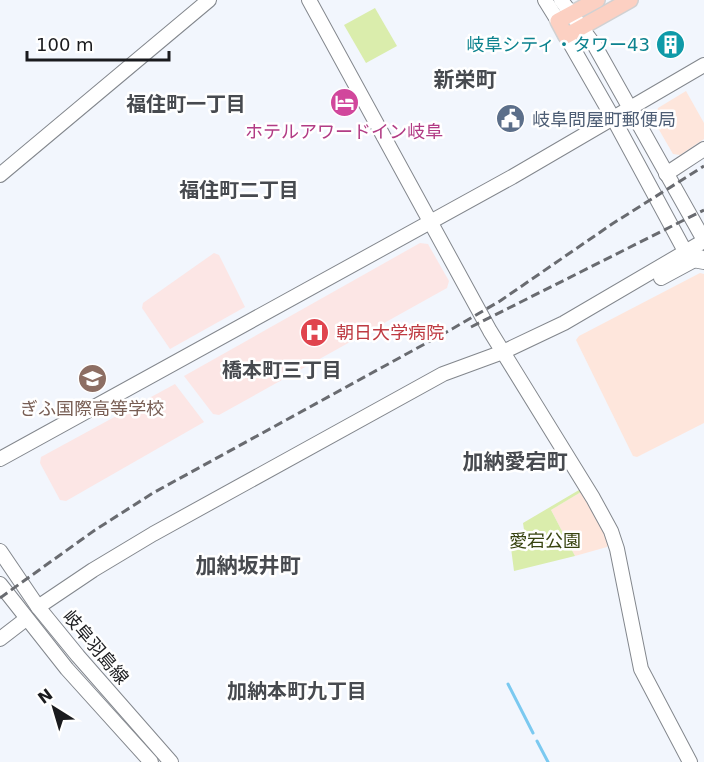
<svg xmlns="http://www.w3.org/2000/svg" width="704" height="762" font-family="'DejaVu Sans','Noto Sans JP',sans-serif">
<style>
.commercial{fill:#fee6dc}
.medical{fill:#fce6e5}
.green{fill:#daedac}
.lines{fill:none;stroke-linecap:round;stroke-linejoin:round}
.stream{stroke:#7bc9f0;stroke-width:3}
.secondary-casing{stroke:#83878d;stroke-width:16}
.primary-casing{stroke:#d1d1d2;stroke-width:18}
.secondary{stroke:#fff;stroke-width:14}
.primary{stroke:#fcd0c2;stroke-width:15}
.rail{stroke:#696b70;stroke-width:3;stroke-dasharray:9 4.5;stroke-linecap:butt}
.labels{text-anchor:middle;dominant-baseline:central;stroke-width:5;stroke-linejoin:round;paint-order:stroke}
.culture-label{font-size:18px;fill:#0d838f;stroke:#fff;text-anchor:end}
.service-label{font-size:18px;fill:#4e5e75;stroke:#fff;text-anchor:start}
.hotel-label{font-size:18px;fill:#b23c85;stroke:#fff}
.health-label{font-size:18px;fill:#be3a42;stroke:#fff;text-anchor:start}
.education-label{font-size:18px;fill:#785e54;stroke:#fff}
.park-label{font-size:18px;fill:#37430f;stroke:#fff}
.street-label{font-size:18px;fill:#1a1b1e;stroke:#fff}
.neighbourhood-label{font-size:20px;font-weight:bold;fill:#474a4f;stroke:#fff}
.quarter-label{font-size:21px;font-weight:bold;fill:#474a4f;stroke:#fff}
</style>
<rect width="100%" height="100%" fill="#f2f6fd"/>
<g class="commercial">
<path d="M686 91 704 123V139L680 155 673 154 654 121 658 108Z"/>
<path d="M700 273 704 274V423L637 457 633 456 576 340 579 336Z"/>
<path d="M581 492 605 534 609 544 607 547 575 556 551 510Z"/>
</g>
<g class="medical">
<path d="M420 243 428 244 449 281 447 288 219 415 213 414 184 376Z"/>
<path d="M214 253 219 255 245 307 170 349 142 308 143 303Z"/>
<path d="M175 384 204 422 66 501 60 500 40 463 41 457Z"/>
</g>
<g class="green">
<path d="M375 8 397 46 366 63 344 25Z"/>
<path d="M579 490 581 492 551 510 575 556 514 571 511 548 526 543 523 523Z"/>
</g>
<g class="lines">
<g class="stream">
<path d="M508 684 533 733"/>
<path d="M537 741 548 762"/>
</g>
<defs>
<g id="secondary">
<path d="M309 0 490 331 593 498 611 531 617 549 641 669 690 762"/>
<path d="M545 0 558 21"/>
<path d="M561 0 595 46 704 240"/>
<path d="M566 36 613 118 686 253 693 260 704 262"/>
<path d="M666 174 704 149"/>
<path d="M0 175 209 0"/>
<path d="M661 278 700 257"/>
<path d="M0 459 512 177 704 65"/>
<path d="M0 551 38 607 78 656 171 762"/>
<path d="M0 584 67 669 151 762"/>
<path d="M38 607 93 570 153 534 443 374 503 352 564 323 704 241"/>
<path d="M0 639 26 619"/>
</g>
<path id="primary" d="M597 0 558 21 566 36 630 0"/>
</defs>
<use href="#secondary" class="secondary-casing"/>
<use href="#primary" class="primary-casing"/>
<use href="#secondary" class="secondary"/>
<use href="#primary" class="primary"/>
<g class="rail">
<path d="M471 327 704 210"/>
<path d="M0 598 95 530 153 493 452 329 500 301 612 224 704 166"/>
</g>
</g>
<defs>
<symbol id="building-disc" viewBox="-11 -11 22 22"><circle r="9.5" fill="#0f9aa8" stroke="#fff"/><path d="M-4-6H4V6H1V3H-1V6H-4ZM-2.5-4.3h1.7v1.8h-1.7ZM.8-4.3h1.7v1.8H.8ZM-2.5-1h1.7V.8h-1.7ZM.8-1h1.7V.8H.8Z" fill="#fff"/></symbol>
<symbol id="hotel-disc" viewBox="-11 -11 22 22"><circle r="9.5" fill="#d1479c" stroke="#fff"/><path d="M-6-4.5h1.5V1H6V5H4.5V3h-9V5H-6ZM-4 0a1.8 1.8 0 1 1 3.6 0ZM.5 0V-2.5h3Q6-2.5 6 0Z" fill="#fff"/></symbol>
<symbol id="civic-disc" viewBox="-11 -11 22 22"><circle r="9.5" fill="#5c6f8a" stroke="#fff"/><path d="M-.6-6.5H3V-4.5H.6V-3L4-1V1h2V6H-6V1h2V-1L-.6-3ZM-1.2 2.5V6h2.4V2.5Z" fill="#fff"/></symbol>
<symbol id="hospital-disc" viewBox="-11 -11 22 22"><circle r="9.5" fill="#e0444e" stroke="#fff"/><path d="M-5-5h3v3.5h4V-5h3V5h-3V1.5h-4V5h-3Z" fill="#fff"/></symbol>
<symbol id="school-disc" viewBox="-11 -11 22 22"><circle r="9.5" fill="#8d6e63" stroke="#fff"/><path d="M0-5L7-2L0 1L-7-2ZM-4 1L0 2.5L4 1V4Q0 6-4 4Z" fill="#fff"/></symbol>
</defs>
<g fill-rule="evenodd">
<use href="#building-disc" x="654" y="28" width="33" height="33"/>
<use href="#hotel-disc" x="328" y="86" width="33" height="33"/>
<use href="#civic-disc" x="494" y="102" width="33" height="33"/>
<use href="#hospital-disc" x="298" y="316" width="33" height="33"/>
<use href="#school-disc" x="76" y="362" width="33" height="33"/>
</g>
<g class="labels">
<g class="culture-label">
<text x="650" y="44">岐阜シティ・タワー43</text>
</g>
<g class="service-label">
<text x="532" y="119">岐阜問屋町郵便局</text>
</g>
<g class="hotel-label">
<text x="344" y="131">ホテルアワードイン岐阜</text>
</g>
<g class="health-label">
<text x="336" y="332">朝日大学病院</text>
</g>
<g class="education-label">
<text x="92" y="408">ぎふ国際高等学校</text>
</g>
<g class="park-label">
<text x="545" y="540">愛宕公園</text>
</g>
<g class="street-label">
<text transform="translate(96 647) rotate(50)">岐阜羽島線</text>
</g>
<g class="neighbourhood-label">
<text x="186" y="104">福住町一丁目</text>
<text x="239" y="190">福住町二丁目</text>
<text x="282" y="370">橋本町三丁目</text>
<text x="297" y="691">加納本町九丁目</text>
</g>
<g class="quarter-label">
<text x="465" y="80">新栄町</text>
<text x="515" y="462">加納愛宕町</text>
<text x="248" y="566">加納坂井町</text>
</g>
</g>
<g transform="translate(54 708) rotate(323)" stroke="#ffffff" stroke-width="4.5" paint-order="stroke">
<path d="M0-4.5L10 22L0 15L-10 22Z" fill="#1a1b1e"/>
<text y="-9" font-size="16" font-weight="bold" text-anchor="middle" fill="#1a1b1e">N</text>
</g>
<path d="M27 51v9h142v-9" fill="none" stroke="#1a1b1e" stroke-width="3"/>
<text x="36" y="51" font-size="18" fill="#1a1b1e" stroke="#ffffff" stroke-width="4.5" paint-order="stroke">100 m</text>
</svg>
